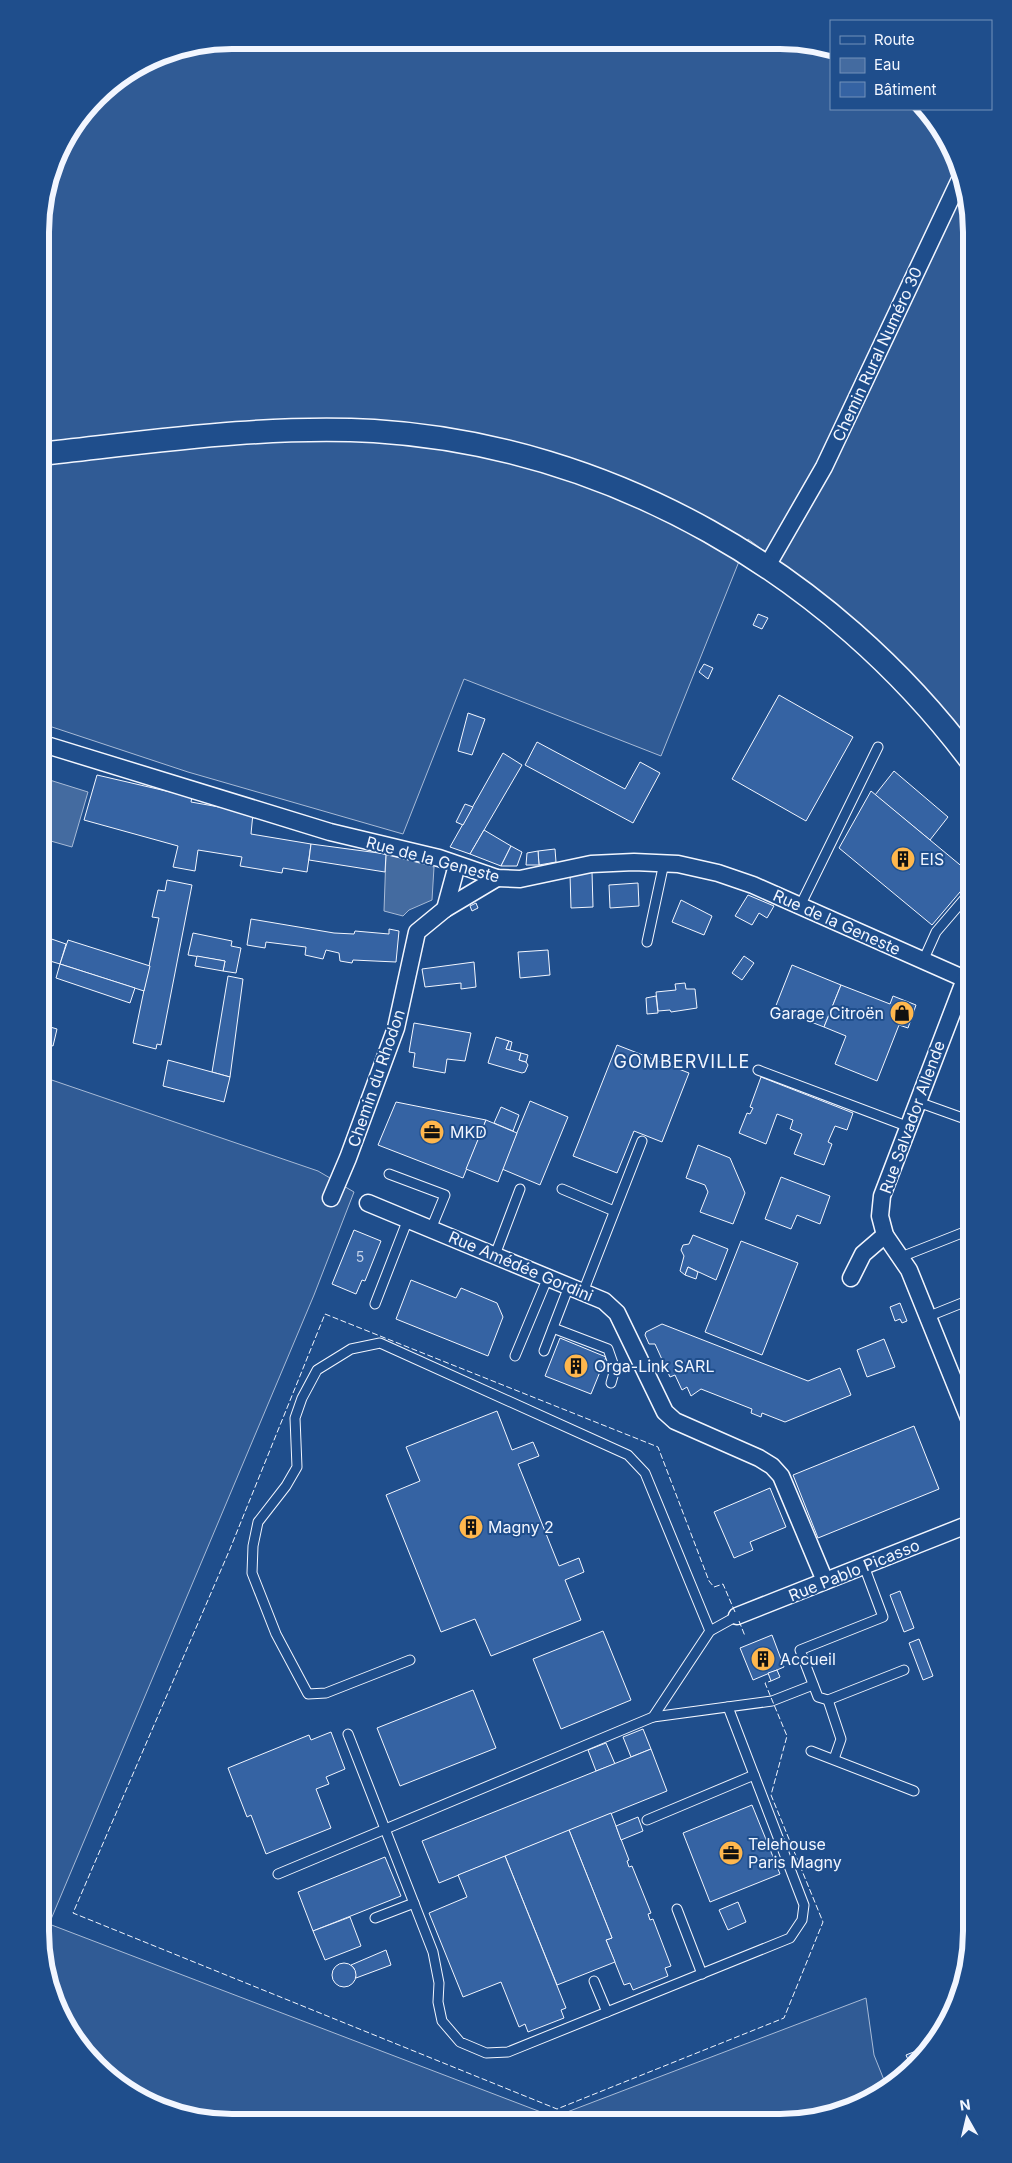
<svg xmlns="http://www.w3.org/2000/svg" width="1012" height="2163" font-family="Inter,sans-serif">
<style>
.built{fill:#305b95;stroke:#a8bbd7}
.water{fill:#446ba0;stroke:#a8bbd7}
.building{fill:#3563a3;stroke:#f2f6ff}
.lines{fill:none;stroke-linecap:round;stroke-linejoin:round}
.service-casing{stroke:#f2f6ff;stroke-width:11}
.minor-casing{stroke:#f2f6ff;stroke-width:19}
.secondary-casing{stroke:#f2f6ff;stroke-width:25}
.service{stroke:#1f4e8c;stroke-width:9}
.minor{stroke:#1f4e8c;stroke-width:16}
.secondary{stroke:#1f4e8c;stroke-width:22}
.fence{stroke:#f2f6ff;stroke-width:1;stroke-dasharray:6 2.5;stroke-linecap:butt}
.labels{text-anchor:middle;dominant-baseline:central;stroke-width:4;stroke-linejoin:round;paint-order:stroke}
.number-label{font-size:14px;fill:#c3d1e8}
.street-label{font-size:16px;fill:#f2f6ff;stroke:#1f4e8c}
.poi-label{font-size:16px;fill:#f2f6ff;stroke:#1f4e8c;text-anchor:start}
.neighbourhood-label{font-size:18px;letter-spacing:1px;fill:#f2f6ff;stroke:#1f4e8c}
.rim{fill:none;stroke:#f2f6ff;stroke-width:6}
</style>
<rect width="100%" height="100%" fill="#1f4e8c"/>
<g class="built">
<path d="M232 40 817 44 831 48V109H925L940 125 965 182 972 232V747L907 671 824 595 748 539 661 756 464 679 403 834 188 772 40 723V219L60 147 105 88 159 54Z"/>
<path d="M40 1076 318 1171 354 1192 314 1295 49 1924 554 2117 866 1998 874 2055 888 2090 887 2091 830 2116 780 2123 195 2119 147 2103 105 2075 66 2027 47 1981 40 1931Z"/>
</g>
<g class="water">
<path d="M40 777 88 792 72 847 40 838Z"/>
<path d="M386 854 434 867 432 900 409 910 403 916 384 911Z"/>
</g>
<g class="building">
<path d="M758 614 768 618 762 629 753 625Z"/>
<path d="M704 664 713 668 708 679 699 672Z"/>
<path d="M779 695 853 737 806 821 732 779Z"/>
<path d="M468 713 485 719 472 755 458 751Z"/>
<path d="M537 742 625 789 640 762 660 773 633 823 525 765Z"/>
<path d="M503 753 522 765 470 854 450 847Z"/>
<path d="M894 771 948 817 930 840 875 795Z"/>
<path d="M97 775 192 797 191 802 253 813 251 834 311 844 307 872 283 868 282 873 240 866 242 857 198 850 195 871 173 867 178 846 84 820Z"/>
<path d="M871 791 971 874 968 878 971 879 932 925 839 848Z"/>
<path d="M465 804 473 807 463 825 456 822Z"/>
<path d="M484 830 511 846 501 866 470 854Z"/>
<path d="M311 844 386 854 385 872 309 860Z"/>
<path d="M511 846 522 852 517 866H501Z"/>
<path d="M555 849 556 862 539 865 538 851Z"/>
<path d="M538 851 539 865H526L527 853Z"/>
<path d="M968 869 972 870V878L971 879 968 878 971 874Z"/>
<path d="M592 872 593 907 571 908 570 874Z"/>
<path d="M167 880 192 885 161 1045 157 1044 156 1049 133 1043 159 918 152 917 158 890 165 891Z"/>
<path d="M638 883 639 906 610 908 609 885Z"/>
<path d="M748 895 774 906 767 918 759 913 752 925 735 916Z"/>
<path d="M681 900 712 916 704 935 672 922Z"/>
<path d="M476 903 478 908 472 911 470 906Z"/>
<path d="M251 919 334 933 354 934 355 931 389 934V929L399 931 396 962 353 960 352 963 340 961 339 953 326 950 323 959 305 955 306 947 266 942 265 948 247 945Z"/>
<path d="M193 933 232 941 231 946 241 948 236 973 223 971 225 961 188 955Z"/>
<path d="M40 935 66 944 60 964 40 958Z"/>
<path d="M68 940 150 966 144 991 60 964Z"/>
<path d="M548 950 550 975 520 978 518 952Z"/>
<path d="M197 956 225 961 223 971 195 966Z"/>
<path d="M744 956 754 963 742 980 732 973Z"/>
<path d="M474 962 476 987 461 989V983L425 987 422 969Z"/>
<path d="M60 964 135 988 130 1003 56 978Z"/>
<path d="M792 965 841 985 824 1027 775 1008Z"/>
<path d="M228 976 243 979 230 1077 212 1072Z"/>
<path d="M685 983 686 989H695L697 1008 671 1012 670 1010 658 1011 656 992 676 990 675 984Z"/>
<path d="M841 985 890 1004 893 996 916 1005 908 1028 899 1025 877 1081 835 1064 846 1036 824 1027Z"/>
<path d="M656 996 658 1013 647 1014 646 998Z"/>
<path d="M414 1023 471 1033 465 1061 447 1059 445 1073 413 1067 415 1053 409 1052Z"/>
<path d="M40 1024 57 1029 53 1046 40 1042Z"/>
<path d="M496 1037 509 1041 506 1049 521 1053 519 1060 526 1062 528 1065 525 1072 522 1073 488 1063Z"/>
<path d="M509 1041 512 1042 510 1050 506 1049Z"/>
<path d="M617 1045 689 1073 662 1142 634 1131 617 1173 573 1156Z"/>
<path d="M521 1053 528 1055 526 1062 519 1060Z"/>
<path d="M168 1060 230 1077 224 1102 163 1086Z"/>
<path d="M761 1077 853 1113 847 1130 835 1126 828 1142 832 1144 824 1165 794 1154 802 1134 790 1129 793 1120 777 1114 766 1144 739 1133 747 1113 750 1114 753 1108 750 1107Z"/>
<path d="M530 1101 568 1117 540 1185 502 1169Z"/>
<path d="M396 1102 486 1120 463 1178 378 1145Z"/>
<path d="M501 1107 519 1115 513 1131 494 1123Z"/>
<path d="M486 1120 517 1133 498 1182 466 1169Z"/>
<path d="M698 1145 730 1158 745 1193 733 1224 700 1212 708 1192 705 1185 686 1178Z"/>
<path d="M781 1177 830 1196 820 1224 797 1215 791 1229 765 1219Z"/>
<path d="M354 1230 381 1241 365 1281 362 1280 356 1294 332 1284Z"/>
<path d="M693 1235 728 1249 716 1280 688 1267 685 1275 680 1271 684 1256 681 1250 683 1245 689 1244Z"/>
<path d="M741 1241 798 1263 762 1355 705 1332Z"/>
<path d="M688 1267 698 1272 696 1279 685 1275Z"/>
<path d="M411 1280 456 1298 461 1288 497 1303 503 1317 488 1356 396 1319Z"/>
<path d="M900 1303 907 1321 902 1323 900 1319 895 1321 890 1307Z"/>
<path d="M662 1324 808 1381 840 1368 851 1395 785 1422 762 1413 761 1417 751 1413 752 1409 701 1389 691 1396 687 1387 682 1390 675 1375 670 1377 655 1344H649L645 1335 646 1332Z"/>
<path d="M560 1338 606 1357 591 1394 545 1376Z"/>
<path d="M884 1339 895 1367 867 1377 857 1350Z"/>
<path d="M497 1411 512 1450 533 1442 539 1456 518 1464 559 1566 579 1558 584 1572 565 1580 581 1620 491 1656 475 1619 441 1632 386 1495 420 1481 406 1447Z"/>
<path d="M914 1426 939 1489 818 1538 793 1475Z"/>
<path d="M770 1488 786 1527 750 1542 753 1550 734 1558 714 1512Z"/>
<path d="M900 1591 914 1628 904 1632 890 1595Z"/>
<path d="M603 1631 631 1700 561 1729 533 1659Z"/>
<path d="M772 1635 784 1667 753 1680 740 1648Z"/>
<path d="M919 1639 933 1676 923 1680 909 1643Z"/>
<path d="M777 1670 780 1677 771 1681 768 1673Z"/>
<path d="M473 1690 496 1748 400 1786 377 1728Z"/>
<path d="M643 1729 651 1749 631 1757 623 1737Z"/>
<path d="M331 1732 345 1769 326 1777 329 1784 316 1789 331 1828 266 1854 251 1815 247 1817 228 1768 309 1735 311 1740Z"/>
<path d="M606 1743 615 1764 596 1771 588 1750Z"/>
<path d="M651 1749 667 1791 439 1883 422 1841Z"/>
<path d="M752 1805 780 1874 710 1902 683 1833Z"/>
<path d="M611 1813 629 1860 627 1861 629 1867 632 1866 651 1913 648 1914 650 1920 653 1919 671 1966 665 1968 668 1976 633 1990 630 1983 624 1985 606 1940 612 1938 569 1830Z"/>
<path d="M638 1817 643 1831 621 1840 616 1826Z"/>
<path d="M569 1830 612 1938 606 1940 615 1962 557 1985 505 1856Z"/>
<path d="M505 1856 566 2008 561 2010 564 2018 528 2032 525 2024 519 2027 501 1982 463 1997 429 1913 467 1897 458 1875Z"/>
<path d="M385 1857 401 1896 313 1931 298 1892Z"/>
<path d="M738 1902 746 1922 728 1930 719 1910Z"/>
<path d="M350 1917 361 1946 325 1960 313 1931Z"/>
<path d="M386 1950 391 1965 356 1978 354 1968 351 1965Z"/>
<circle cx="344" cy="1975" r="12"/>
<path d="M931 2045 925 2057 912 2069 906 2055Z"/>
</g>
<g class="lines">
<defs>
<g id="service">
<path d="M800 906 878 747"/>
<path d="M647 942 664 863"/>
<path d="M923 961 936 932 972 890"/>
<path d="M758 1070 909 1127"/>
<path d="M918 1102 971 1121"/>
<path d="M389 1174 445 1195 431 1229"/>
<path d="M562 1189 614 1211"/>
<path d="M495 1255 520 1189"/>
<path d="M901 1257 972 1229"/>
<path d="M583 1292 642 1141"/>
<path d="M375 1304 408 1219"/>
<path d="M927 1317 972 1299"/>
<path d="M553 1328 608 1349 615 1369 611 1383"/>
<path d="M544 1351 569 1286"/>
<path d="M515 1356 548 1277"/>
<path d="M864 1566 883 1617 800 1650 818 1697 828 1700 904 1670"/>
<path d="M410 1660 326 1693 308 1694 276 1634 252 1573 253 1546 258 1522 286 1486 297 1467 295 1418 302 1398 317 1370 351 1349 380 1343 628 1455 645 1473 710 1631"/>
<path d="M828 1700 841 1739 834 1759"/>
<path d="M653 1717 772 1701 813 1685"/>
<path d="M348 1734 433 1952 439 1983 438 2002 442 2021 460 2042 486 2053 508 2052 790 1938 802 1920 804 1905 728 1707"/>
<path d="M811 1751 914 1791"/>
<path d="M647 1820 754 1775"/>
<path d="M278 1874 653 1717 710 1631 737 1616"/>
<path d="M677 1909 702 1974"/>
<path d="M375 1918 414 1903"/>
<path d="M594 1981 607 2012"/>
</g>
<g id="minor">
<path d="M767 566 824 467 962 175"/>
<path d="M40 743 330 832 439 858 497 878 520 879 591 864 634 862 678 864 718 873 753 885 965 979H972"/>
<path d="M445 909 457 865"/>
<path d="M965 979 882 1196 880 1216 885 1235 909 1270 972 1426"/>
<path d="M331 1198 348 1158 396 1028 417 932 445 909 497 878"/>
<path d="M368 1203 604 1301 617 1313 665 1412 675 1421 759 1458 772 1466 781 1476 825 1581"/>
<path d="M851 1278 863 1254 885 1235"/>
<path d="M737 1616 972 1523"/>
</g>
<path id="secondary" d="M40 454C151 442 262 425 374 431 611 446 831 573 972 762"/>
</defs>
<use href="#service" class="service-casing"/>
<use href="#minor" class="minor-casing"/>
<use href="#secondary" class="secondary-casing"/>
<use href="#service" class="service"/>
<use href="#minor" class="minor"/>
<use href="#secondary" class="secondary"/>
<g class="fence">
<path d="M735 1612 723 1584 714 1587 709 1581 658 1447 325 1314 230 1549 73 1913 557 2109 784 2018 823 1922 771 1795 787 1736 765 1683 771 1681"/>
<path d="M739 1621 745 1636"/>
</g>
</g>
<defs>
<symbol id="building-disc" viewBox="-11 -11 22 22"><circle r="9.5" fill="#ffb74d" stroke="#1f4e8c"/><path d="M-4-6H4V6H1V3H-1V6H-4ZM-2.5-4.3h1.7v1.8h-1.7ZM.8-4.3h1.7v1.8H.8ZM-2.5-1h1.7V.8h-1.7ZM.8-1h1.7V.8H.8Z" fill="#111"/></symbol>
<symbol id="shop-disc" viewBox="-11 -11 22 22"><circle r="9.5" fill="#ffb74d" stroke="#1f4e8c"/><path d="M-5-2.5h2.3a2.7 3.5 0 0 1 5.4 0H5L5.5 6h-11ZM-1.5-2.5h3a1.5 2.3 0 0 0-3 0Z" fill="#111"/></symbol>
<symbol id="office-disc" viewBox="-11 -11 22 22"><circle r="9.5" fill="#ffb74d" stroke="#1f4e8c"/><path d="M-6-3h4V-5.5h4V-3h4V5H-6ZM-1-4.5V-3h2v-1.5ZM-6 0V1H6V0Z" fill="#111"/></symbol>
</defs>
<g fill-rule="evenodd">
<use href="#building-disc" x="889" y="845" width="28" height="28"/>
<use href="#shop-disc" x="888" y="999" width="28" height="28"/>
<use href="#office-disc" x="418" y="1118" width="28" height="28"/>
<use href="#building-disc" x="562" y="1352" width="28" height="28"/>
<use href="#building-disc" x="457" y="1513" width="28" height="28"/>
<use href="#building-disc" x="749" y="1645" width="28" height="28"/>
<use href="#office-disc" x="717" y="1839" width="28" height="28"/>
</g>
<g class="labels">
<g class="number-label">
<text x="360" y="1256">5</text>
</g>
<g class="street-label">
<text transform="translate(877 354) rotate(-65)">Chemin Rural Numéro 30</text>
<text transform="translate(433 859) rotate(15)">Rue de la Geneste</text>
<text transform="translate(837 922) rotate(24)">Rue de la Geneste</text>
<text transform="translate(376 1078) rotate(-71)">Chemin du Rhodon</text>
<text transform="translate(912 1117) rotate(-70)">Rue Salvador Allende</text>
<text transform="translate(521 1266) rotate(23)">Rue Amédée Gordini</text>
<text transform="translate(854 1570) rotate(-22)">Rue Pablo Picasso</text>
</g>
<g class="poi-label">
<text x="920" y="859">EIS</text>
<text x="884" y="1013" text-anchor="end">Garage Citroën</text>
<text x="450" y="1132">MKD</text>
<text x="594" y="1366">Orga-Link SARL</text>
<text x="488" y="1527">Magny 2</text>
<text x="780" y="1659">Accueil</text>
<text x="748" y="1844">Telehouse<tspan x="748" dy="18">Paris Magny</tspan></text>
</g>
<g class="neighbourhood-label">
<text x="682" y="1061">GOMBERVILLE</text>
</g>
</g>
<path d="M0 0H1012V2163H0ZM232 49H780A183 183 0 0 1 963 232V1931A183 183 0 0 1 780 2114H232A183 183 0 0 1 49 1931V232A183 183 0 0 1 232 49Z" fill="#1f4e8c" fill-rule="evenodd"/>
<path class="rim" d="M232 49H780A183 183 0 0 1 963 232V1931A183 183 0 0 1 780 2114H232A183 183 0 0 1 49 1931V232A183 183 0 0 1 232 49Z"/>
<rect x="830" y="20" width="162" height="90" fill="#1f4e8c" stroke="#7391ba"/>
<rect x="840" y="36" width="25" height="8" fill="#1f4e8c" stroke="#7391ba"/>
<text x="874" y="45" font-size="15" fill="#f2f6ff">Route</text>
<rect x="840" y="58" width="25" height="15" fill="#446ba0" stroke="#7391ba"/>
<text x="874" y="70" font-size="15" fill="#f2f6ff">Eau</text>
<rect x="840" y="82" width="25" height="15" fill="#3563a3" stroke="#7391ba"/>
<text x="874" y="95" font-size="15" fill="#f2f6ff">Bâtiment</text>
<g transform="translate(967 2118) rotate(352)" stroke="#1f4e8c" stroke-width="4" paint-order="stroke">
<path d="M0-4L9 19L0 12L-9 19Z" fill="#f2f6ff"/>
<text y="-8" font-size="14" font-weight="bold" text-anchor="middle" fill="#f2f6ff">N</text>
</g>
</svg>
